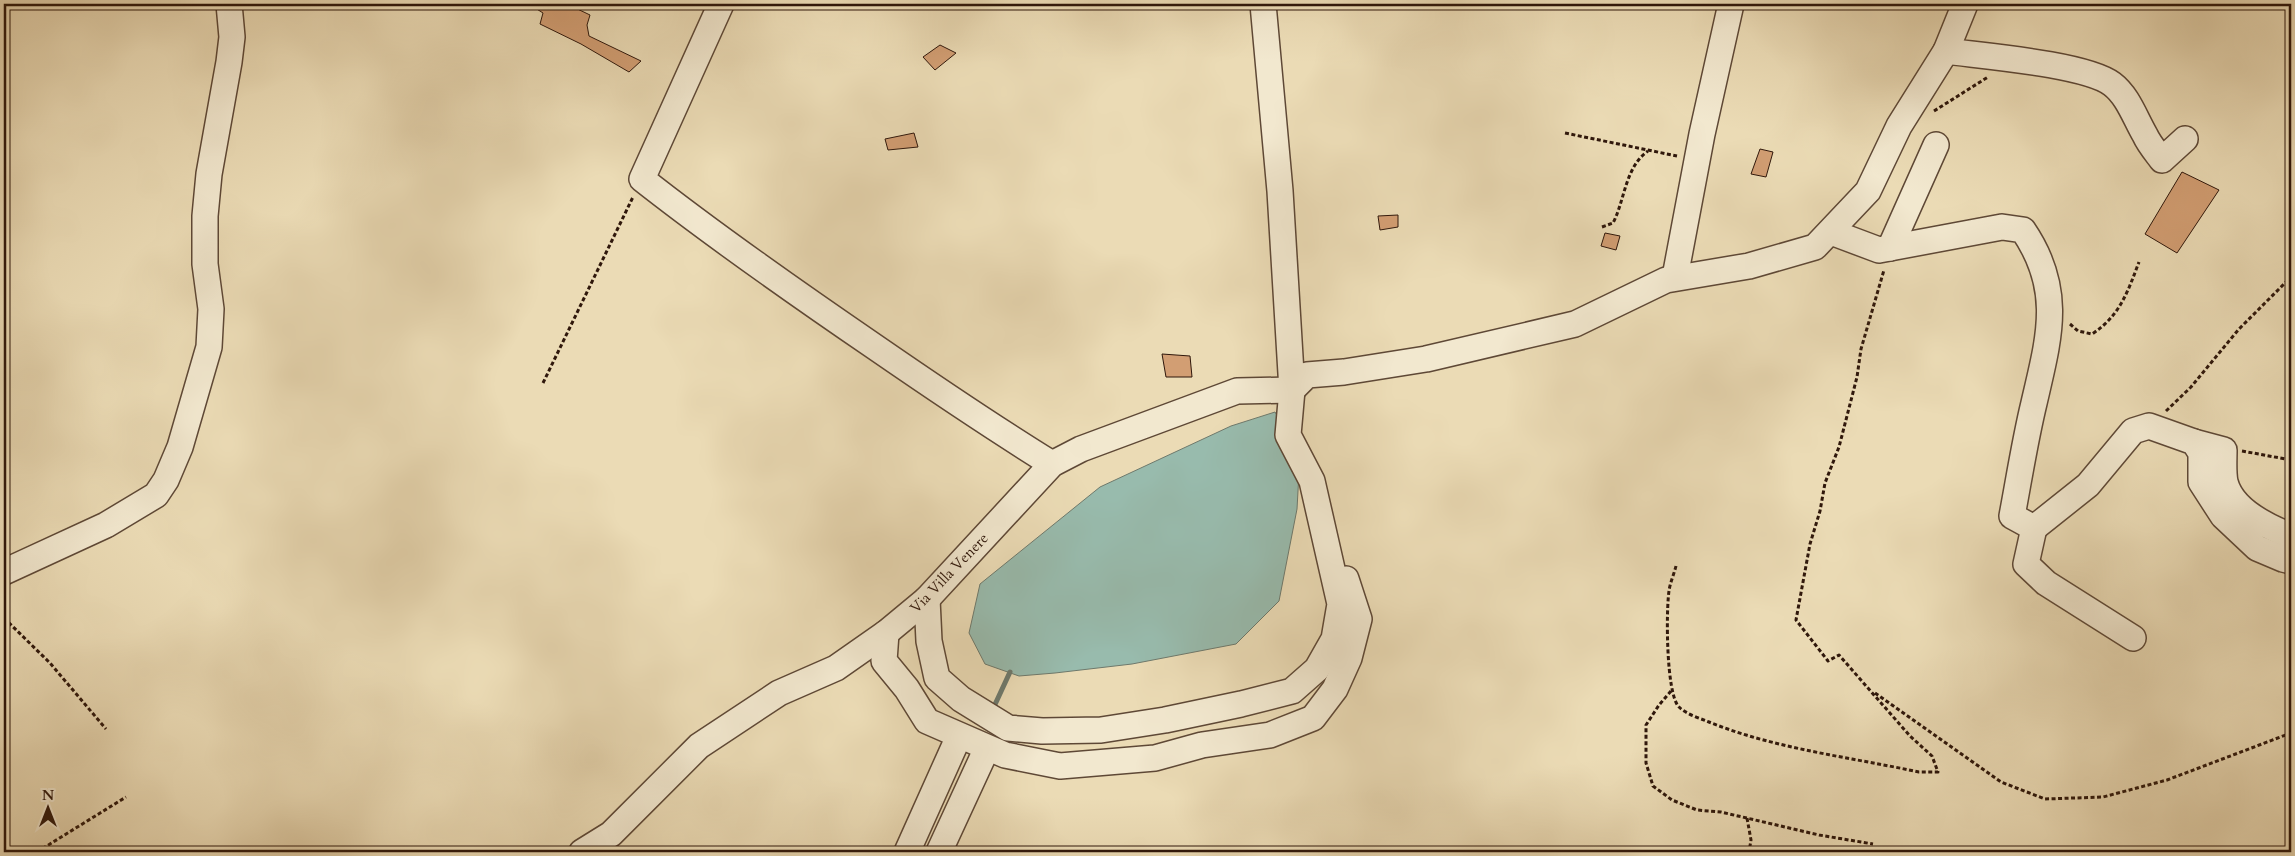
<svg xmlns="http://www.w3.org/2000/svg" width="2295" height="856" font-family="Cardo,serif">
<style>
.water{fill:#98bbad;stroke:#6e796c}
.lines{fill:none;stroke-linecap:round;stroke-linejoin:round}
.stream{stroke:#6e796c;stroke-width:5}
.building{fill:#d29e73;stroke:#2f170b}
.minor-casing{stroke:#5e4836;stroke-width:28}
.path{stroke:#2f170b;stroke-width:3;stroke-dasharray:4 2.5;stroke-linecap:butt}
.minor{stroke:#f2e8cf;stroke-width:25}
.labels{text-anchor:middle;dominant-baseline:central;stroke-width:4.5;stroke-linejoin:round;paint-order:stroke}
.street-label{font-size:15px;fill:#2f170b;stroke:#f2e8cf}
</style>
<rect width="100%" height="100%" fill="#ebdbb5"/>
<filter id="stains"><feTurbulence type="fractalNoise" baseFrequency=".004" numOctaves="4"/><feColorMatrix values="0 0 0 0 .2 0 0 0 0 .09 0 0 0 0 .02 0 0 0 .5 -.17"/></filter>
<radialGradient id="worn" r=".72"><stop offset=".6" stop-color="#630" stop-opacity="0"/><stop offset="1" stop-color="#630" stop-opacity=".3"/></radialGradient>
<path class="water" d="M1275 412 1300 455 1297 509 1279 601 1236 644 1132 664 1055 673 1019 676 985 664 969 633 980 584 1100 487 1231 426Z"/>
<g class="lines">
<path class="stream" d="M992 711 1010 672"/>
</g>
<g class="building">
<path d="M529 4H567L590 15 587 25 589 36 641 61 629 72 581 44 540 24 543 13Z"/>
<path d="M940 45 956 53 935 70 923 57Z"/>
<path d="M914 133 918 147 888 150 885 139Z"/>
<path d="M1760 149 1773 152 1766 177 1751 174Z"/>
<path d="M2182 172 2219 190 2177 253 2145 234Z"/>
<path d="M1398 215V227L1380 230 1378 216Z"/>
<path d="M1605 233 1620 236 1616 250 1601 246Z"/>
<path d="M1162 354 1190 356 1192 377H1166Z"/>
</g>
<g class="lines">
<defs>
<g id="minor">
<path d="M721 4 642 179C717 238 796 293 875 347 933 387 992 427 1052 464"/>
<path d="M1946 51C1983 56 2085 64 2112 84 2128 96 2135 118 2145 135 2149 144 2156 152 2162 160L2185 139"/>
<path d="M1831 232 1879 250 2002 227 2023 230C2064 290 2049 338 2034 403 2025 440 2019 479 2012 516L2034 528 2026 564 2046 583 2133 638"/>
<path d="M1890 248 1936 145"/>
<path d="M1675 277 1702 134 1731 4"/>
<path d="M1292 390 1307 375 1344 372 1426 359 1575 324 1666 280 1749 266 1815 247 1868 191 1899 126 1946 51 1965 4"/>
<path d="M2194 442 2224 450C2224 460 2223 472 2225 482 2232 510 2268 527 2291 536"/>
<path d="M2034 528 2088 485 2133 431 2149 426 2194 442 2201 453V482L2223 516 2257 548 2283 559 2291 561"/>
<path d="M4 572 106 525 156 495 166 480 180 447 209 347 211 309 205 264V216L209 174 229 62 232 37 229 4"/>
<path d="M927 599 929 641 937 678 961 699 1008 728 1042 731 1101 730 1165 720 1241 704 1292 691 1317 669 1334 639 1340 604 1312 481 1288 435 1292 390 1280 191 1263 4"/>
<path d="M886 633 884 661 907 689 927 721 1005 755 1060 766 1155 758 1202 745 1270 735 1313 718 1335 689 1349 658 1359 619 1346 579"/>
<path d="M582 852 611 834 699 746 779 693 836 668 886 633 927 599 1052 464 1081 449 1237 391 1292 390"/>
<path d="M907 852 959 736"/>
<path d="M939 852 987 748"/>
</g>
</defs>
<use href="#minor" class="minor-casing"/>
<g class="path">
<path d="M1934 111 1988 77"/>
<path d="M1565 133 1677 156"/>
<path d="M1602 227 1613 223C1625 200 1625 167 1648 151"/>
<path d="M2070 324 2078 331 2092 334C2120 316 2128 291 2139 262"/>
<path d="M543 383 633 197"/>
<path d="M2166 411 2191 387 2239 329 2291 277"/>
<path d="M2242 451 2291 460"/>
<path d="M1676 566C1674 574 1670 583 1669 591 1666 611 1666 694 1679 707 1686 714 1699 718 1709 722 1776 749 1849 757 1919 772H1938L1932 756 1910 736 1839 655 1828 661 1796 620 1810 544 1820 511 1825 483 1839 447 1857 377 1861 349 1884 270"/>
<path d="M4 618 50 663 106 729"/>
<path d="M1671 691 1659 705 1646 725V763L1653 786 1672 800 1697 810 1721 812 1819 835 1873 844"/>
<path d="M1875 693 2001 782 2045 799 2103 797 2167 780 2291 733"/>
<path d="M1747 818 1751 840 1749 852"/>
<path d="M37 852 126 797"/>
</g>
<use href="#minor" class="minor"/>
</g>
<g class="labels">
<g class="street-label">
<text transform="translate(949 573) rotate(-46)">Via Villa Venere</text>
</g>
</g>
<rect width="2295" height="856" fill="none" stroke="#ebdbb5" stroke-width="20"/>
<rect x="5" y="5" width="2285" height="846" fill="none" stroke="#2f170b" stroke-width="2.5"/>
<rect x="10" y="10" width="2275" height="836" fill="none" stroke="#2f170b"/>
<g transform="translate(48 808)" stroke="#f2e8cf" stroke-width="4" paint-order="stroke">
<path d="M0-4L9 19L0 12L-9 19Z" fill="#2f170b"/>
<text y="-8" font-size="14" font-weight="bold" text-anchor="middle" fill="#2f170b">N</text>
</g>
<rect width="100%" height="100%" filter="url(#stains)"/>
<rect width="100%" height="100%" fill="url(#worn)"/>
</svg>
